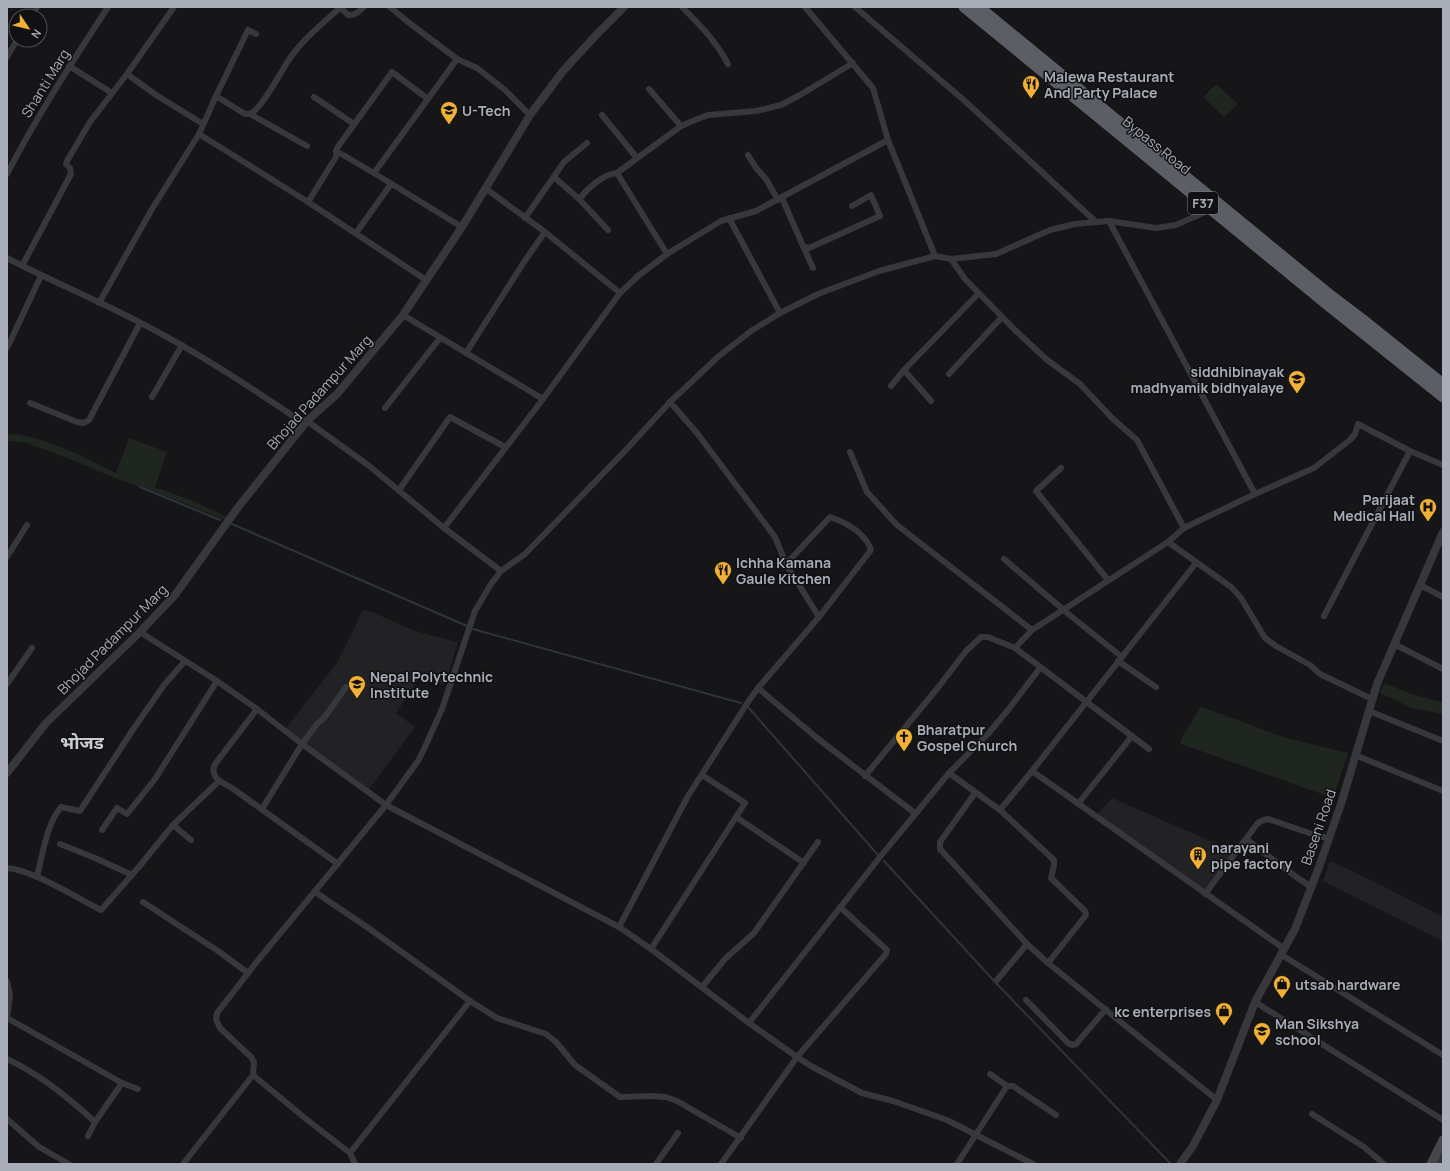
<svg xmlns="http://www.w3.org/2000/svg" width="1450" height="1171" font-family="Manrope,'Noto Sans Devanagari',sans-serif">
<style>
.built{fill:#222225}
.green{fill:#1e261f}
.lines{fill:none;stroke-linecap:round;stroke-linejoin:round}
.stream{stroke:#2c353c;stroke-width:2}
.canal{stroke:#2c353c;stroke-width:7}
.minor{stroke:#37383d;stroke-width:6}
.tertiary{stroke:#37383d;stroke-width:8}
.secondary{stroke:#45474d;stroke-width:9}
.trunk{stroke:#5b5e65;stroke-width:11}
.labels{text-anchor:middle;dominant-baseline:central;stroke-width:3;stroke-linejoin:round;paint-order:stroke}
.shield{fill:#111113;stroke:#7b7e86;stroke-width:1}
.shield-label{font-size:13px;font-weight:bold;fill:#a8adb8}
.poi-label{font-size:14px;font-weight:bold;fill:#a8adb8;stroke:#111113;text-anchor:start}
.street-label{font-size:14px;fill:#a8adb8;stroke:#111113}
.district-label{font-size:18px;font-weight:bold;fill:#c9ccd4;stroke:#111113}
</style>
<rect width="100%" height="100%" fill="#161618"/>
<g class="built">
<path d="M363 610 372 612 415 631 458 642 445 685 419 678 396 713 415 727 369 789 285 729 337 663Z"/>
<path d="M1112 798 1233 851 1207 891 1095 816Z"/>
<path d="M1330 861 1371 880 1443 917V941L1323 881Z"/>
</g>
<g class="green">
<path d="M1216 84 1238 104 1224 117 1203 97Z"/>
<path d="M15 434C50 439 84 457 116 473L129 438 167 452 155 487 193 501 227 517 225 520 166 496 115 478 65 457 24 442 7 441V435Z"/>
<path d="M1385 683C1404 692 1423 698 1443 702V714L1412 708 1380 693Z"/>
<path d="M1202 707 1286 738 1348 753 1333 798 1181 744 1180 741 1200 708Z"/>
</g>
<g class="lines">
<g class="stream">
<path d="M140 487 220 520"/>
<path d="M232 524 467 626"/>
<path d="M473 629 741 703"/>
<path d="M748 707 878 855"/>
<path d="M884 861 995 982 1171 1164"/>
</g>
<path class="canal" d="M1438 1164 1443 1152"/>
<g class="minor">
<path d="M340 7 348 15C355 16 359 11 364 7"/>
<path d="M390 7 408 22 457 59 477 68 505 90 530 115"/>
<path d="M682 7C700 25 716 41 728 64"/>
<path d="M805 7 873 88 888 140 935 256"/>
<path d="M855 7 966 102 1096 222"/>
<path d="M32 16 37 7"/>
<path d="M7 57 17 40"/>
<path d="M69 66 112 93"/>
<path d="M127 74 156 95 203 124"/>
<path d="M649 89 681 126"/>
<path d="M216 96 248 30 256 34"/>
<path d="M314 97 354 124"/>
<path d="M250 114 307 146"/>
<path d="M602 115 637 158"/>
<path d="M199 134 308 202 426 280"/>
<path d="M336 151C379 175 420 202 462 227"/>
<path d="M748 155 756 168 766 179 778 200"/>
<path d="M374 173 457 59"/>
<path d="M7 174C37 116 72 62 108 7"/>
<path d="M554 177 579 199 608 230"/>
<path d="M485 188 545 232 620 293"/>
<path d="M782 198 803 246 809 248 880 216 871 195 852 206"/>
<path d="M579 199C588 188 603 174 617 173"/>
<path d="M308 202 336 157 337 148 392 72 428 99"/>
<path d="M525 218 564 162 587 143"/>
<path d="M729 218 780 313"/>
<path d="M1109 221 1255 494"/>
<path d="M356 233 391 184"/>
<path d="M803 246 813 268"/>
<path d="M667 254 617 173 681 126 695 120 708 115 756 111 781 105 800 95 853 63"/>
<path d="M7 258C51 281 97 300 141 323 197 352 247 385 299 420L307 421 368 465 444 528 501 571"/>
<path d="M951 259 965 279 1015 330 1046 359 1080 384 1112 418 1137 440 1184 528"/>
<path d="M22 266 71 174 70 168 66 164 67 161 90 122 127 74 174 7"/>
<path d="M99 303 152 209 199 134 216 96 245 114C248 114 249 114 251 113 260 110 277 79 282 71 296 45 318 27 341 7"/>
<path d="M403 315 543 399"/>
<path d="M7 348 41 276"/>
<path d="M466 353 524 262 545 232"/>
<path d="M949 374 1002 317"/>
<path d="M891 386 904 370"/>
<path d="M152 397 182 345"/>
<path d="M931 401 904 370 979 293"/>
<path d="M30 403 77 422 83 423 89 420 140 323"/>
<path d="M385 408 440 338"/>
<path d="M850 452 867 492 897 525 1032 630"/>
<path d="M1061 468 1036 491 1108 580"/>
<path d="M399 490 450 417 505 447"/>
<path d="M444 528 543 399 620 293 638 276 667 254 721 221 756 211 888 140"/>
<path d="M1168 542 1231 587 1241 598 1265 638 1276 646 1310 665 1320 674 1372 699"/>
<path d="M7 557 27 525"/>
<path d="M1004 559 1072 617 1122 657"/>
<path d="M786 564 830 517C847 523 865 532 871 550L819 617"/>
<path d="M1420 585 1443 597"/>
<path d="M1324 616 1410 451"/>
<path d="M140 632 217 681 257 709 302 744 386 805 259 959 217 1013 216 1019 220 1028 251 1057 254 1062 253 1075 183 1164"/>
<path d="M1394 644 1443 669"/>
<path d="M1015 648 1032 630 1168 542 1184 528 1255 494 1314 468 1350 440 1355 434 1358 424 1410 451 1443 465"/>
<path d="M1118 661 1156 687"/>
<path d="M7 684 32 648"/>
<path d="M758 688 817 738 916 814"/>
<path d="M257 709 215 764C209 777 221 782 232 788L338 864"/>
<path d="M1369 711 1443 741"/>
<path d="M1355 755 1443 791"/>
<path d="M1032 771 1283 948"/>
<path d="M949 773 1000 810 1054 860V865L1051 878 1085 911 1086 915 1048 963"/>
<path d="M865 776 940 685 966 651 981 637H988L1015 648 1149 749"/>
<path d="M975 793 940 842V849L1027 944 1048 963 1217 1100"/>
<path d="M1078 804 1132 736"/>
<path d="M262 809 302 744 317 724 324 718 346 687"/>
<path d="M1000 810 1032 771 1196 563"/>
<path d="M736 817 804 863"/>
<path d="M173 825 191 840"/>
<path d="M102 830 117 808 127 814 155 779 217 681"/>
<path d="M1246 839 1288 871 1311 887"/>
<path d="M60 844 95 858 132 875"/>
<path d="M7 868C33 870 77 898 101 910L138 868 173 825 219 781"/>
<path d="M37 877C42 856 47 823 61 807L80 811 132 731 164 685 185 661"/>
<path d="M315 892 367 927 470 1001 497 1018 546 1034 556 1042 575 1065 613 1092 620 1097 652 1096 666 1097 677 1101 741 1138"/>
<path d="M1205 894 1257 824 1261 821 1268 819 1318 836 1329 838"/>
<path d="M143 902 218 951 248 973"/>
<path d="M619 927 688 796 748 702 758 688 819 617 786 564 775 537 697 433 670 402"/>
<path d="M651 949 745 803 702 775"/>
<path d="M1280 954 1443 1055"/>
<path d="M997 980 1027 944"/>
<path d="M7 981 10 995 7 1018"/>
<path d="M702 987 725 959 754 933 818 842"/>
<path d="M1026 1000 1068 1043 1072 1045 1076 1044 1106 1009"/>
<path d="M1255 1002 1443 1120"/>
<path d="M7 1018 122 1083 138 1089"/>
<path d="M749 1023 880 857 949 773 988 734 1008 710 1040 668"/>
<path d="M7 1059C40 1074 69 1098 95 1122"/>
<path d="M253 1075 306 1119 350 1153 470 1001"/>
<path d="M1007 1086H1013L1056 1115"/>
<path d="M1312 1114 1364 1147 1384 1164"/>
<path d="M7 1119 39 1147 69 1164"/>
<path d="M88 1136 95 1122 122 1083"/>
<path d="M350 1153 355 1164"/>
<path d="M656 1164 678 1133"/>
<path d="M721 1164 797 1057 886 954 887 950 840 907"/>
<path d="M957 1164 1007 1086 990 1074"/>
<path d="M1033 1164 947 1120 893 1101 862 1093 811 1066 797 1057 749 1023 651 949 619 927 386 805 418 761 425 747 442 709 475 611 491 584 501 571 525 554 623 453 670 402 719 356 751 331 780 313 818 294 879 271 935 256 951 259 996 254 1050 230 1075 224 1109 221 1156 228 1176 225 1203 213 1209 207"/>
</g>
<g class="tertiary">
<path d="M7 773 46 723 140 632 175 595 239 506 307 421 337 394 403 315 462 227 530 115 563 71 598 33 624 7"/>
<path d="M1180 1164 1193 1146 1217 1100 1255 1002 1295 929 1319 867 1341 804 1377 684 1443 532"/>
</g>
<path class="secondary" d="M1431 1164 1443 1140"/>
<g class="trunk">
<path d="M964 7 1324 302 1443 397"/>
<path d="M979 7 1330 295 1367 323 1443 384"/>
</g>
</g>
<defs>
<symbol id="restaurant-pin" viewBox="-11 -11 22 30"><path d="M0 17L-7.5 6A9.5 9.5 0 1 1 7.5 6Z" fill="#f2b134" stroke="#111113"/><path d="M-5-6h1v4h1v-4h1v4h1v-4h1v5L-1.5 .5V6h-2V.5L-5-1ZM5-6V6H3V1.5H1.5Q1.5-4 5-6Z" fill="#111"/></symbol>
<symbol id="university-pin" viewBox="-11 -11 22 30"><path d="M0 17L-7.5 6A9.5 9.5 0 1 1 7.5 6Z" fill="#f2b134" stroke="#111113"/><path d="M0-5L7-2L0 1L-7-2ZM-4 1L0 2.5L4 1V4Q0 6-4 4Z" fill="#111"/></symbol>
<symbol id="school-pin" viewBox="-11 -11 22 30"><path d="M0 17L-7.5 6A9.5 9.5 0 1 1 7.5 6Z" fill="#f2b134" stroke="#111113"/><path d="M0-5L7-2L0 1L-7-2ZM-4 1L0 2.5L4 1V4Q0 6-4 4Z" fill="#111"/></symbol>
<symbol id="hospital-pin" viewBox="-11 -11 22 30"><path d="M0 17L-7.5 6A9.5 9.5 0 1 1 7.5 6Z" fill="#f2b134" stroke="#111113"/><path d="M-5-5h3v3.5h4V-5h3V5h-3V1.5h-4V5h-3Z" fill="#111"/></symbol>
<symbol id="church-pin" viewBox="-11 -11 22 30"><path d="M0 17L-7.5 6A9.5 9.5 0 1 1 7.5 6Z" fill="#f2b134" stroke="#111113"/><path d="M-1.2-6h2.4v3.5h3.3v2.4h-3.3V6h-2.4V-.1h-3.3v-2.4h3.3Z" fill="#111"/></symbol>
<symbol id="building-pin" viewBox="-11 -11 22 30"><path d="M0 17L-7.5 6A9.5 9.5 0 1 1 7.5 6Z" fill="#f2b134" stroke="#111113"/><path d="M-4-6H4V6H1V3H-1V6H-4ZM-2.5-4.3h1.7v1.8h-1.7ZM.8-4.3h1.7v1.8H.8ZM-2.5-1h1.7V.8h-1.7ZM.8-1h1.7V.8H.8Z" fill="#111"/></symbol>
<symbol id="shop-pin" viewBox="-11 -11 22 30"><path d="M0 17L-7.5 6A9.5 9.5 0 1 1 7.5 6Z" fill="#f2b134" stroke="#111113"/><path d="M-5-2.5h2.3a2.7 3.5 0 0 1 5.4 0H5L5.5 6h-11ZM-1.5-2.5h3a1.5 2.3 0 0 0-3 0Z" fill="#111"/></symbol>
</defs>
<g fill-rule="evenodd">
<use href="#restaurant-pin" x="1021" y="74" width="20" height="27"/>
<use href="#university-pin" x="439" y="100" width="20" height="27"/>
<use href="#school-pin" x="1287" y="369" width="20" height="27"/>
<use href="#hospital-pin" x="1418" y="497" width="20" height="27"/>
<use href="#restaurant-pin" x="713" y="560" width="20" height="27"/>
<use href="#university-pin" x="347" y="674" width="20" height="27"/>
<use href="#church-pin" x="894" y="727" width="20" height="27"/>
<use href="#building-pin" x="1188" y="845" width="20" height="27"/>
<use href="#shop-pin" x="1272" y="974" width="20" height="27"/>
<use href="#shop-pin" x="1214" y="1001" width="20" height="27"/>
<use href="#school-pin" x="1252" y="1021" width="20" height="27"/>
</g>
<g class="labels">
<rect class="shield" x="1188" y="192" width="30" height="22" rx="3"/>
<g class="shield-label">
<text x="1203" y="203">F37</text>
</g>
<g class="poi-label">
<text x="1044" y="76">Malewa Restaurant<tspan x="1044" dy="16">And Party Palace</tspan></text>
<text x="462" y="110">U-Tech</text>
<text x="1284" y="371" text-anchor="end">siddhibinayak<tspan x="1284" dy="16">madhyamik bidhyalaye</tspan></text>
<text x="1415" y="499" text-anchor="end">Parijaat<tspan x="1415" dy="16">Medical Hall</tspan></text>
<text x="736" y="562">Ichha Kamana<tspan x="736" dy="16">Gaule Kitchen</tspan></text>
<text x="370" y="676">Nepal Polytechnic<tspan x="370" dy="16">Institute</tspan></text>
<text x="917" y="729">Bharatpur<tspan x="917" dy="16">Gospel Church</tspan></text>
<text x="1211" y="847">narayani<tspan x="1211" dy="16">pipe factory</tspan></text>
<text x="1295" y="984">utsab hardware</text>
<text x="1211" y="1011" text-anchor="end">kc enterprises</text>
<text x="1275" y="1023">Man Sikshya<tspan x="1275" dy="16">school</tspan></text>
</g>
<g class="street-label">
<text transform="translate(45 83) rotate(-58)">Shanti Marg</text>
<text transform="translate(1157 145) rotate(39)">Bypass Road</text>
<text transform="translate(319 392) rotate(-48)">Bhojad Padampur Marg</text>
<text transform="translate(112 639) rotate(-45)">Bhojad Padampur Marg</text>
<text transform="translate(1318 827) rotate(-71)">Baseni Road</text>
</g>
<g class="district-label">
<text x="82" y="742">भोजड</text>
</g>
</g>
<rect width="1450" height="1171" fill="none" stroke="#a8adb8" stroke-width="16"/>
<g transform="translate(28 28) rotate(125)"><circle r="19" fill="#111113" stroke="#4d4f55"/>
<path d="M0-3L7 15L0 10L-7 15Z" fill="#f2b134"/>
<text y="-6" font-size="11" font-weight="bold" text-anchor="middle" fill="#a8adb8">N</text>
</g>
</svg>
